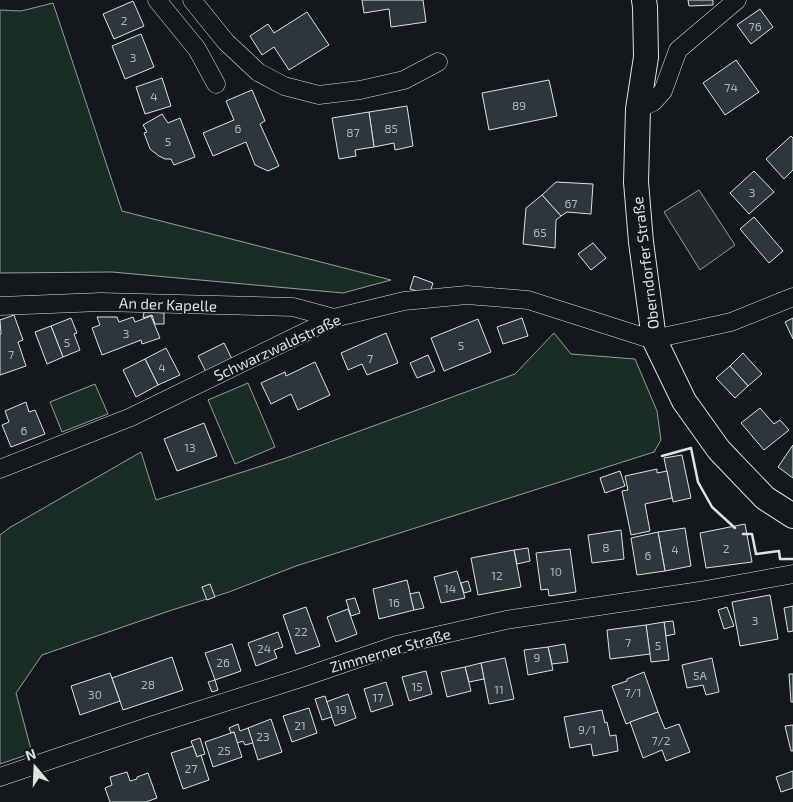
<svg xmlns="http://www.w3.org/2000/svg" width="793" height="802" font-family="'Exo 2',sans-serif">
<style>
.green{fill:#1a2d24;stroke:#939e99}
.parking{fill:#24282b;stroke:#939e99}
.building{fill:#2c363c;stroke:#d8e6dc}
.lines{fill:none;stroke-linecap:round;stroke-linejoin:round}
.street-casing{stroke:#d8e6dc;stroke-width:19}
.secondary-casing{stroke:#d8e6dc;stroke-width:26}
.street{stroke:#14181c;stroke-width:18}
.secondary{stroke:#14181c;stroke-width:24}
.wall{stroke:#d8e6dc;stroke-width:2.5}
.labels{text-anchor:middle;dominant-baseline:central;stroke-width:4;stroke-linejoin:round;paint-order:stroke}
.number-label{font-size:12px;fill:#adbab4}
.street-label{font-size:15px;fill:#d8e6dc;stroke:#14181c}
</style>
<rect width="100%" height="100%" fill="#14181c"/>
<g class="green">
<path d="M53 3 122 211 391 280 343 293 112 272 0 273V10L21 11Z"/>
<path d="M554 333 571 354 635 359 657 411 661 440 654 452 296 566 229 592 169 611 42 655 16 693 32 753 0 764V535L9 528 141 452 156 500 286 458 515 374Z"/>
<path d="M248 383 275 447 235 464 208 400Z"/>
<path d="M95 384 108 414 62 432 50 402Z"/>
</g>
<path class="parking" d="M699 190 735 245 700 270 664 212Z"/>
<g class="building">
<path d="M362 0H423L426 22 391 27 389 9 364 13Z"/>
<path d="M688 0H713V5L689 6Z"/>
<path d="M133 1 144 26 114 39 103 14Z"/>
<path d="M760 9 773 27 751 44 737 25Z"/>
<path d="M307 12 329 45 289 70 274 47 262 55 250 36 268 24 274 33Z"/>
<path d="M141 34 154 67 125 79 112 46Z"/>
<path d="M736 60 759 92 725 115 703 83Z"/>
<path d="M162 78 171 106 145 114 136 87Z"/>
<path d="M549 80 557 116 489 130 482 93Z"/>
<path d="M252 90 265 121 260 124 279 166 268 171 255 165 246 142 213 156 203 133 234 120 226 101Z"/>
<path d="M407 106 413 146 395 150 394 143 374 147 369 112Z"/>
<path d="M369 112 374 147 355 150 356 156 339 159 332 118Z"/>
<path d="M162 114 168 123 180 118 195 157 174 165 171 159H165L159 156 150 149 144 133 147 132 143 125Z"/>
<path d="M791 136 793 138V170L784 179 766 159Z"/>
<path d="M754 171 774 192 749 214 730 193Z"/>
<path d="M556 182 593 184 591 214 567 212 561 216 542 195Z"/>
<path d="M542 195 561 216 556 220 555 248 523 244 526 208Z"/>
<path d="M754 217 783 251 769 263 740 229Z"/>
<path d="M593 243 606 258 591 270 578 254Z"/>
<path d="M414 276 433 283 429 295 410 289Z"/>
<path d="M144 312 164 313V324H155L152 315 143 318Z"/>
<path d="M14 315 23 340 18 342 26 366 0 375V334H1L0 320Z"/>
<path d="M151 316 160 338 142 344 141 340 102 355 92 328 100 325 97 317H117L119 322 133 317 135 322Z"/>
<path d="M71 318 77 333 74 334 80 350 63 357 51 326Z"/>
<path d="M522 318 528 336 503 344 497 327Z"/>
<path d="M793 318V339L785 322Z"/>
<path d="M478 319 491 352 444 371 431 338Z"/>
<path d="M51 326 63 357 47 364 35 332Z"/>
<path d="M386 333 398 363 367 375 362 364 348 370 341 353Z"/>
<path d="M224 343 232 359 206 372 198 356Z"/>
<path d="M166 348 180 375 158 385 145 359Z"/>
<path d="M743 353 762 374 748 386 730 366Z"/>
<path d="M428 355 435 371 417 378 410 363Z"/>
<path d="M145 359 158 385 136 397 123 370Z"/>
<path d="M315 362 330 395 298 410 291 394 271 404 261 383 285 372 286 376Z"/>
<path d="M730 366 748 386 735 398 716 378Z"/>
<path d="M26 402 29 412 35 410 45 434 11 447 2 425 9 422 5 411Z"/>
<path d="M760 408 774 424 780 420 789 430 764 450 741 423Z"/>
<path d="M204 423 217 456 177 471 164 439Z"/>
<path d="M793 445V478L778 467Z"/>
<path d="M682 455 691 498 673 502 664 458Z"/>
<path d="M657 469V473L667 471 672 498 645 504 650 531 631 535 622 491 628 490 625 476Z"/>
<path d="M620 471 625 486 605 493 600 478Z"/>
<path d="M745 524 752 562 706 568 700 533Z"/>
<path d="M685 528 691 566 665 571 658 532Z"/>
<path d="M621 530 624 559 592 563 588 535Z"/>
<path d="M658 532 665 571 637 575 631 538Z"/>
<path d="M528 548 530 561 517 564 514 550Z"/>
<path d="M570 549 576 592 549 596 548 589 541 590 536 553Z"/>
<path d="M514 550 521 587 478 595 471 558Z"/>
<path d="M457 571 465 598 441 603 434 577Z"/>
<path d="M407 580 414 610 379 619 373 589Z"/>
<path d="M468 581 471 591 464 593 461 583Z"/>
<path d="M210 584 215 597 207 600 202 587Z"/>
<path d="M419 592 424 608 414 610 410 594Z"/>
<path d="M770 595 778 639 740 646 732 602Z"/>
<path d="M355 598 360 613 351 616 346 600Z"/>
<path d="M793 606V631L788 632 784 608Z"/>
<path d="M306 607 320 646 296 654 283 615Z"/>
<path d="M727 607 734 626 724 629 718 610Z"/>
<path d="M348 609 357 634 336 642 327 617Z"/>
<path d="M673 621 675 634 666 636 664 622Z"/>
<path d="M664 622 669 660 651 662 646 625Z"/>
<path d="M646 625 650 654 610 659 607 630Z"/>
<path d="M278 632 283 647 274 650 277 658 256 666 248 643Z"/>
<path d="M232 644 241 671 215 680 205 653Z"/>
<path d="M565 644 568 662 552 664 548 647Z"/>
<path d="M548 647 553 670 528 675 524 650Z"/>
<path d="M172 657 183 690 123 710 112 678Z"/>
<path d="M505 658 514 699 489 704 481 663Z"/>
<path d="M712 658 719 692 706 695 703 685 687 688 682 665Z"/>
<path d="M481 663 484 679 469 682 465 667Z"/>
<path d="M465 667 471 691 447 697 441 672Z"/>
<path d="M426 671 432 694 409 701 402 677Z"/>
<path d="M644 672 658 712 626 724 612 686 627 681V679Z"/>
<path d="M110 673 120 701 80 715 71 686Z"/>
<path d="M789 674H793V702H791Z"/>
<path d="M215 680 218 690 212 692 208 682Z"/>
<path d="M386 682 393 705 371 712 364 689Z"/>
<path d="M348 694 356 718 335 726 326 702Z"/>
<path d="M325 696 332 717 322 720 315 699Z"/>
<path d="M309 708 317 733 292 742 283 716Z"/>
<path d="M602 710 605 723 607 722 610 736 616 735 618 751 593 756 591 744 570 748 564 717Z"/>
<path d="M658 712 665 729 679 724 690 752 666 761 662 750 643 758 630 722Z"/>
<path d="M271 719 282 752 258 760 248 728Z"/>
<path d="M238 724 240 731 248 728 253 743 245 745 243 741 237 743 234 732 231 733 229 728Z"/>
<path d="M793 725V751H791L785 726Z"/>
<path d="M234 732 242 757 213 767 205 742Z"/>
<path d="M200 738 205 754 197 757 191 741Z"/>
<path d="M193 746 197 757 201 755 209 780 183 789 171 753Z"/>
<path d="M793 771V788L781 792 776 777Z"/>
<path d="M127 772 130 781 137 779V777L148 773 157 798 146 802H110L105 788 112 785 110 777Z"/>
</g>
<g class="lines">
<defs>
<g id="street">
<path d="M157 0 197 49 216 84"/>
<path d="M192 0 226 42 258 72 284 86 319 95 360 90 404 80 438 62"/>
<path d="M638 109 653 102 663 91 678 50 737 0"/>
<path d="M0 306 101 302 293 307 334 318"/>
<path d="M0 469 131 417 334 318 404 301 467 295 528 300 644 337 654 339 731 322 793 297"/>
<path d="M0 777 150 726 301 678 397 645 506 620 700 591 793 574"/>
</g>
<path id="secondary" d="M644 0 645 7 646 57 638 109 636 182 641 242 654 339 684 401 719 450 765 498 793 516"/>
</defs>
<use href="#street" class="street-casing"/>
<use href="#secondary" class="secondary-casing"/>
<use href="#street" class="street"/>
<use href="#secondary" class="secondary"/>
<g class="wall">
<path d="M662 456 691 448 698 482 712 507 735 528"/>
<path d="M743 534H752L756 554 779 551 780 559H793"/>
</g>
</g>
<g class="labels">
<g class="number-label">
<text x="124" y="20">2</text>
<text x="755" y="26">76</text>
<text x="133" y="57">3</text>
<text x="731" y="87">74</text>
<text x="154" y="96">4</text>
<text x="519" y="105">89</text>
<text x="238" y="128">6</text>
<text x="391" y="128">85</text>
<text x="353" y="132">87</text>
<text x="168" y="141">5</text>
<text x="752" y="192">3</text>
<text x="571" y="203">67</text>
<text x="540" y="232">65</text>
<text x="126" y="333">3</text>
<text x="67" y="342">5</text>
<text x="461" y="345">5</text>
<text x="11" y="354">7</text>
<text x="370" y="358">7</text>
<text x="162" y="367">4</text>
<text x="24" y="430">6</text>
<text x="190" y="447">13</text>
<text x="606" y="547">8</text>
<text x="726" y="548">2</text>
<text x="675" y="549">4</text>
<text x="648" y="555">6</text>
<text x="556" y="571">10</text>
<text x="497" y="575">12</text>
<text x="450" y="588">14</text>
<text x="394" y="602">16</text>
<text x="755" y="620">3</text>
<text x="301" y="631">22</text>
<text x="628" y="642">7</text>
<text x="658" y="645">5</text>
<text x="264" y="648">24</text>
<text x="537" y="657">9</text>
<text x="223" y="662">26</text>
<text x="700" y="675">5A</text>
<text x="148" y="684">28</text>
<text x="417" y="686">15</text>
<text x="499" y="689">11</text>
<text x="633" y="692">7/1</text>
<text x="95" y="694">30</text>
<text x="378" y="697">17</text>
<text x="341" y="709">19</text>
<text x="300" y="725">21</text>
<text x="587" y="729">9/1</text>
<text x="263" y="736">23</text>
<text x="661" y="740">7/2</text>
<text x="224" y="750">25</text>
<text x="191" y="768">27</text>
</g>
<g class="street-label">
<text transform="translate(645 263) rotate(-97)">Oberndorfer Straße</text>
<text transform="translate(168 304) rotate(2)">An der Kapelle</text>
<text transform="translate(277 347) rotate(-25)">Schwarzwaldstraße</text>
<text transform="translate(390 650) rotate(-16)">Zimmerner Straße</text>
</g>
</g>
<g transform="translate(35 767) rotate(341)" stroke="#14181c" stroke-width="4" paint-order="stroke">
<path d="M0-4L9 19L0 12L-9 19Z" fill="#d8e6dc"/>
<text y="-8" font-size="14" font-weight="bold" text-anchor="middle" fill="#d8e6dc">N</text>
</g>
</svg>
